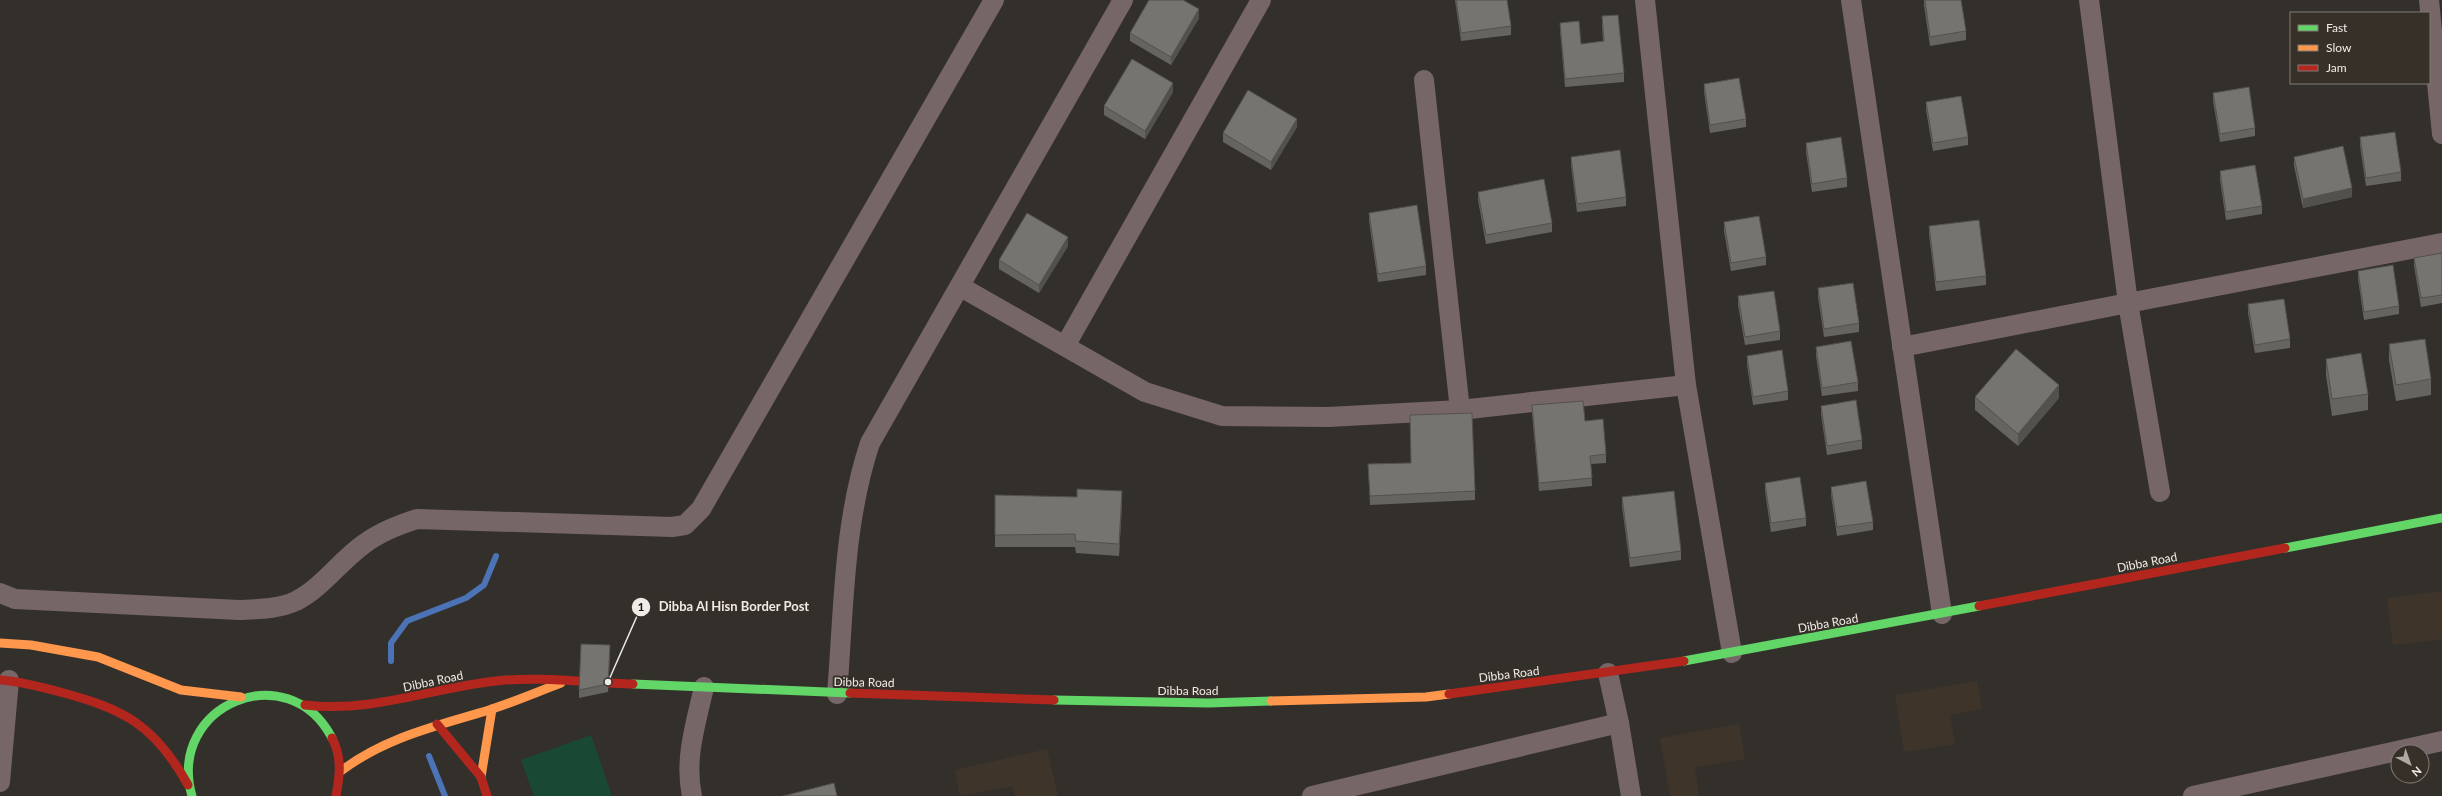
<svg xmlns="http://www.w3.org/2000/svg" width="2442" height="796" font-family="Lato,sans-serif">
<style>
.built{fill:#3e342a}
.green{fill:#194934}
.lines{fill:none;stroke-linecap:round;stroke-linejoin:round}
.stream{stroke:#4b73b5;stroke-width:6}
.street{stroke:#776667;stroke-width:20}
.fast{stroke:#63d668;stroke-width:9}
.slow{stroke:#ff974d;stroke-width:9}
.jam{stroke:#b3261e;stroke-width:9}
.wall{fill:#656460}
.shaded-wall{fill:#53514e}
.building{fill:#767470;stroke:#53514e}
.labels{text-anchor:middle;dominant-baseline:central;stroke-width:4;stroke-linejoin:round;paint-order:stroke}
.street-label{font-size:12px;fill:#efebe7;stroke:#363029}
.leader{fill:none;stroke:#efebe7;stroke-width:1.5}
.callout-dot{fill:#efebe7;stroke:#363029;stroke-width:1.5}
.mark-label{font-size:12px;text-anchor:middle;font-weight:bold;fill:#111}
.callout-label{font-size:13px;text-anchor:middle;font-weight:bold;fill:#efebe7;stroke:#363029;stroke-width:4;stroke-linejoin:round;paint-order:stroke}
</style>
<rect width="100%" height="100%" fill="#33302c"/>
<g class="built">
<path d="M2442 591V639L2393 645 2387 598Z"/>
<path d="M1977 681 1982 709 1950 715 1955 744 1904 752 1895 695Z"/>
<path d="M1739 724 1745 759 1695 767 1699 796H1670L1660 738Z"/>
<path d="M1047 749 1058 796H1015L1013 786 960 796 955 770Z"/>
</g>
<path class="green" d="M591 735 612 796H534L521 760Z"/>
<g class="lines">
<g class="stream">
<path d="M391 661V643L407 621 466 598 484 585 496 556"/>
<path d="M429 756 445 796"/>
</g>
<g class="street">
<path d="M1645 0 1686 385 1732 653"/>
<path d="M1851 0 1942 614"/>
<path d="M2089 0 2128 303 2442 243"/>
<path d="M2429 0 2442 134"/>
<path d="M1424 80 1460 410"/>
<path d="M961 287 1145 392 1222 416 1328 417 1460 410 1686 385"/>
<path d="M1065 346 1261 0"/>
<path d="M1902 347 2128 303 2160 492"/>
<path d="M0 593 15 599 239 610C259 609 279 609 296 601 323 587 340 561 364 544 380 532 398 525 417 519L672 527 685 525 701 509 994 0"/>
<path d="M1608 673 1619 723 1631 796"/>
<path d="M837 694C844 609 843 524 870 443L1123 0"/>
<path d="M0 782 9 680"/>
<path d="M692 796C684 759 696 723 704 687"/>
<path d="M1312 796 1619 723"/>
<path d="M2193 796 2442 741"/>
</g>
<g class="fast">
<path d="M2285 548 2442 518"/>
<path d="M1684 661 1979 606"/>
<path d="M633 684 850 693"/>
<path d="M1054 700 1208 703 1271 701"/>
<path d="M192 796C166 705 288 654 332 738"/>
</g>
<g class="slow">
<path d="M0 643 31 645 98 657 181 690 241 697"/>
<path d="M1271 701 1426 697 1449 694"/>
<path d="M341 771C386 737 437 726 489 710 514 702 537 692 561 683"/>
<path d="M481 777 492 709"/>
</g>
<g class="jam">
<path d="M1979 606 2285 548"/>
<path d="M0 680C20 681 40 687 60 692 124 709 155 725 188 785"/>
<path d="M850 693 1054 700"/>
<path d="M1449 694 1684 661"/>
<path d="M305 705C374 713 430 688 496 681 540 676 588 683 633 684"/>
<path d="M437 724 481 777 487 796"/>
<path d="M332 738C342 757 340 775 336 796"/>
</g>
</g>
<g class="wall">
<path d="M1455 0H1507L1511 26V35L1461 41Z"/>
<path d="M1924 0H1961L1966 31V40L1930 46 1924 5Z"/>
<path d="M1602 16 1624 73V82L1565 87 1560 31V23L1581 44 1603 42 1602 25Z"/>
<path d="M1199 18 1171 65 1130 41V33Z"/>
<path d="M1704 84 1746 119V127L1710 133 1704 92Z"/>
<path d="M1173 92 1145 139 1104 115V106Z"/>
<path d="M2213 93 2255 128V136L2220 142 2213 101Z"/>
<path d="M1926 102 1968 137V145L1933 151 1926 110Z"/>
<path d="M1297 127 1271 170 1223 142V133Z"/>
<path d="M2360 137 2401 172V181L2366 186 2360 146Z"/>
<path d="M1806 143 1847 178V187L1812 192 1806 152Z"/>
<path d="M1571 157 1626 197V206L1577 212 1571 165Z"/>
<path d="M2294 157 2352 197 2303 208 2294 166Z"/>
<path d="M2220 171 2262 206V214L2226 220 2220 180Z"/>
<path d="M1478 192 1552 223V232L1486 244 1478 200Z"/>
<path d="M1369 213 1426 266V275L1378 282 1369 221Z"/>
<path d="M1724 222 1766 257V265L1731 271 1724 231Z"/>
<path d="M1929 226 1986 276V285L1936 291 1929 234Z"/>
<path d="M1068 246 1039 293 999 269V260Z"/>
<path d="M2442 253V303L2421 307 2414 266V258Z"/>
<path d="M2358 271 2399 306V314L2364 320 2358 279Z"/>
<path d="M1818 288 1859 323V332L1824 337 1818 297Z"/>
<path d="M1738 296 1780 331V340L1745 345 1738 305Z"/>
<path d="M2248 304 2290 339V348L2255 353 2248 313Z"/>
<path d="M2389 344 2431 379V395L2396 401 2389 360Z"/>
<path d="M1816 347 1858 382V391L1822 396 1816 356Z"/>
<path d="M1747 356 1788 391V400L1753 405 1747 365Z"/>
<path d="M2326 359 2368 394V410L2332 416 2326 375Z"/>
<path d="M1975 397 2059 398 2018 446 1975 410Z"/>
<path d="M1532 405 1585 421 1606 454V463L1591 464 1592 486 1539 491 1532 413Z"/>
<path d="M1821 406 1862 440V449L1827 455 1821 414Z"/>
<path d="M1410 415 1475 491V500L1370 505 1368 464 1411 463Z"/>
<path d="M1765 483 1806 518V526L1771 532 1765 491Z"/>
<path d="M1831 487 1873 522V530L1837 536 1831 495Z"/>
<path d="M995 495 1122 504 1119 556 1076 553 1075 547H995Z"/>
<path d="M1622 497 1681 551V560L1630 567 1622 506Z"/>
<path d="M610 653 608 692 579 698V690Z"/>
</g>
<g class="shaded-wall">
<path d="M1199 9V18L1171 65V57Z"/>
<path d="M1173 83V92L1145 139V131Z"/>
<path d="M1297 119V127L1271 170V162Z"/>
<path d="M2352 188V197L2303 208V199Z"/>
<path d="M1068 237V246L1039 293V285Z"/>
<path d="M2059 385V398L2018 446V434Z"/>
<path d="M1122 491V504L1119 556V544Z"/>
</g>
<g class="building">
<path d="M1149 0H1183L1199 9 1171 57 1130 33Z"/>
<path d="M1456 0H1507L1511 26 1461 33Z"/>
<path d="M1925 0H1961L1966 31 1930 37Z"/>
<path d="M1618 15 1624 73 1565 79 1560 23 1579 21 1581 44 1604 41 1602 16Z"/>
<path d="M1132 59 1173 83 1145 131 1104 106Z"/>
<path d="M1739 78 1746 119 1710 125 1704 84Z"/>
<path d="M2249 87 2255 128 2220 134 2213 93Z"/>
<path d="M1248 90 1297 119 1271 162 1223 133Z"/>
<path d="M1961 96 1968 137 1933 143 1926 102Z"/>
<path d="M2395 132 2401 172 2366 178 2360 137Z"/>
<path d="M1841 137 1847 178 1812 184 1806 143Z"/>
<path d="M2343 146 2352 188 2303 199 2294 157Z"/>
<path d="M1620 150 1626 197 1577 204 1571 157Z"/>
<path d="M2255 165 2262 206 2226 212 2220 171Z"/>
<path d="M1544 179 1552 223 1486 235 1478 192Z"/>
<path d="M1417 205 1426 266 1378 274 1369 213Z"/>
<path d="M1027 213 1068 237 1039 285 999 260Z"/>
<path d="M1759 216 1766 257 1731 263 1724 222Z"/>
<path d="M1979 220 1986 276 1936 282 1929 226Z"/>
<path d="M2442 253V295L2421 298 2414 258Z"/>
<path d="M2393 265 2399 306 2364 312 2358 271Z"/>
<path d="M1853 283 1859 323 1824 329 1818 288Z"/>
<path d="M1774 291 1780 331 1745 337 1738 296Z"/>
<path d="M2284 299 2290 339 2255 345 2248 304Z"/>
<path d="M2425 339 2431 379 2396 385 2389 344Z"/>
<path d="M1851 341 1858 382 1822 388 1816 347Z"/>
<path d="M2016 349 2059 385 2018 434 1975 397Z"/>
<path d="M1782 350 1788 391 1753 397 1747 356Z"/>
<path d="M2361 353 2368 394 2332 399 2326 359Z"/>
<path d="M1856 400 1862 440 1827 446 1821 406Z"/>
<path d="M1583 401 1585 421 1603 419 1606 454 1590 456 1592 478 1539 483 1532 405Z"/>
<path d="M1472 413 1475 491 1370 496 1368 464 1411 463 1410 415Z"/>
<path d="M1800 477 1806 518 1771 523 1765 483Z"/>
<path d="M1866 481 1873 522 1837 527 1831 487Z"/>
<path d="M1077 489 1122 491 1119 544 1076 541 1075 534 995 535V495L1077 497Z"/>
<path d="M1674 491 1681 551 1630 558 1622 497Z"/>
<path d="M581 644 610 645 608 684 579 690Z"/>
<path d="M834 783 837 796H783Z"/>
</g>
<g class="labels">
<g class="street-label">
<text transform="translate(2147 562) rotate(-11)">Dibba Road</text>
<text transform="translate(1828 623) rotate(-10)">Dibba Road</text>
<text transform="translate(1509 674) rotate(-7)">Dibba Road</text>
<text transform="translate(433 681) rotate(-12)">Dibba Road</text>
<text transform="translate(864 682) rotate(1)">Dibba Road</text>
<text x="1188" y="690">Dibba Road</text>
</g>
</g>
<path class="leader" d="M608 682L641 607"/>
<g class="callout-dot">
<circle cx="608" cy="682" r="4"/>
<circle cx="641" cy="607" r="10"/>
</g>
<g class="mark-label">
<text x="641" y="611">1</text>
</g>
<g class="callout-label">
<text x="734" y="611">Dibba Al Hisn Border Post</text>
</g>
<rect x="2290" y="12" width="140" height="72" fill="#363029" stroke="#807b75"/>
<rect x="2298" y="25" width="20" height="6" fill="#63d668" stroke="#807b75"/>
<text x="2326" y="32" font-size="12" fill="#efebe7">Fast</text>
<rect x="2298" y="45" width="20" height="6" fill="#ff974d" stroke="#807b75"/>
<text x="2326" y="52" font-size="12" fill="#efebe7">Slow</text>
<rect x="2298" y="65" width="20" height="6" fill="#b3261e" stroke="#807b75"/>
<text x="2326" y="72" font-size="12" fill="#efebe7">Jam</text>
<g transform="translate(2410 764) rotate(139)"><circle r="19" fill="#363029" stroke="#807b75"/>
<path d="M0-3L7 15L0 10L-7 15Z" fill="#adaaa6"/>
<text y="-6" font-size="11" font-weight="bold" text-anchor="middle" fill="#efebe7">N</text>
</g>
</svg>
